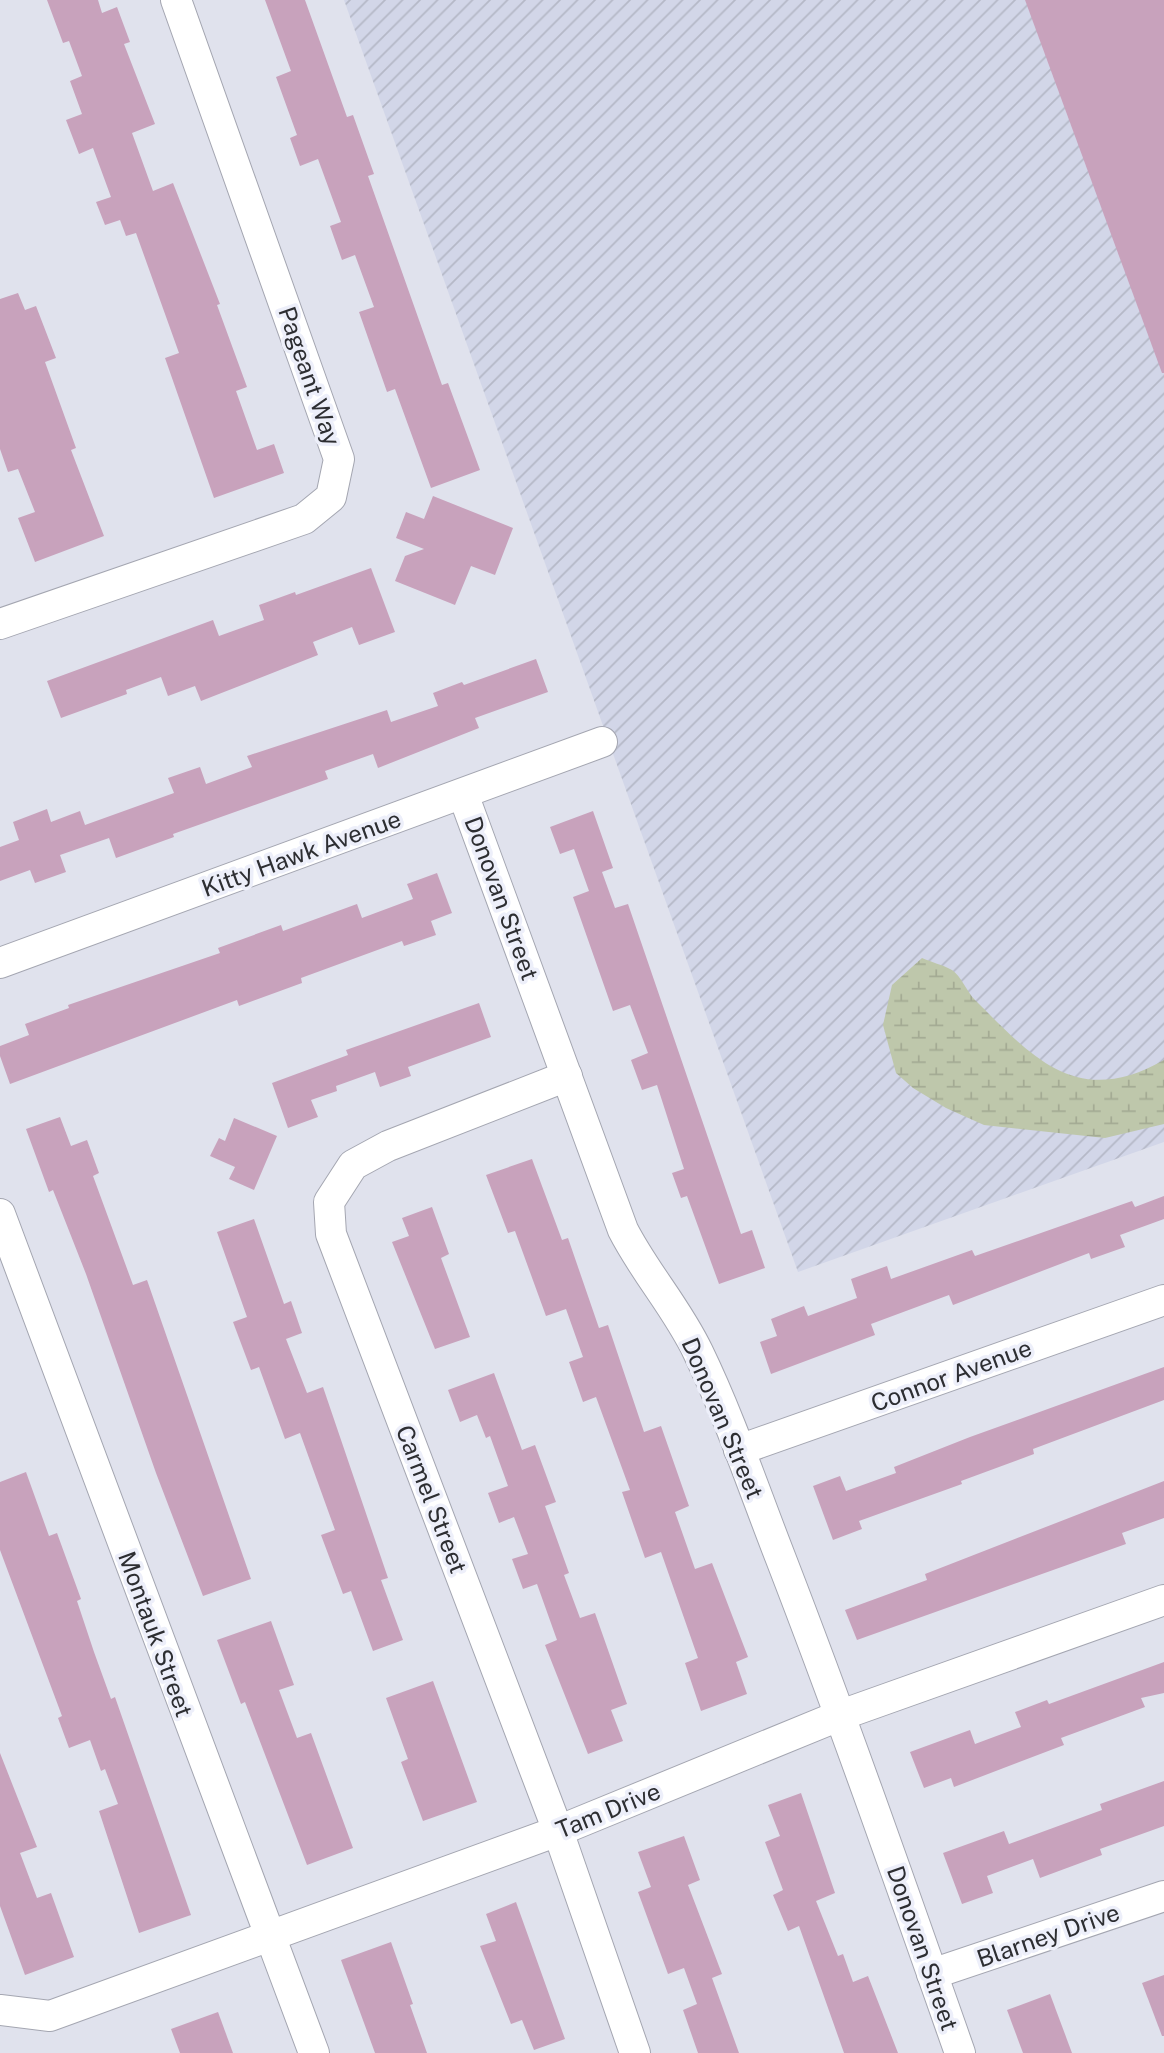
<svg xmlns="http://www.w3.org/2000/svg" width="1164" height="2053" font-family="'Public Sans',sans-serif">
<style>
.industrial{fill:url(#industrial-furrows)}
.wetland{fill:url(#wetland-marsh)}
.building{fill:#c8a2bc}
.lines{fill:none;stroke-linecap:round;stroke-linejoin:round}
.minor-casing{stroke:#a4a6b1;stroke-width:32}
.minor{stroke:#fff;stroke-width:30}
.labels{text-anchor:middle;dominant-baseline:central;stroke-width:7;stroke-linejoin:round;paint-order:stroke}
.street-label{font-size:24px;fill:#2d2e32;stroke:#edeffa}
</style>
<defs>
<pattern id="industrial-furrows" width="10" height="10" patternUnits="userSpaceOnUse" patternTransform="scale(1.75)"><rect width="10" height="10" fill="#d2d6e8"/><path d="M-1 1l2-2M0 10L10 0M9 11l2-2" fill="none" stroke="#b5b8c7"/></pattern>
<pattern id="wetland-marsh" width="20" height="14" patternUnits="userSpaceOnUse" patternTransform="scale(1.75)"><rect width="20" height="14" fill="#bec7ab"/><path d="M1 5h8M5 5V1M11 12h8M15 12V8" fill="none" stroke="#a4ab94"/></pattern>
</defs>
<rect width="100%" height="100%" fill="#e0e2ed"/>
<path class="industrial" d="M344 0H1164V1142L798 1272Z"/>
<path class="wetland" d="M922 958C931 962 943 965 952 970 961 976 967 992 975 1000 1034 1059 1078 1109 1164 1060V1124L1105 1138 984 1125 946 1108 913 1088 896 1073 883 1025 892 985Z"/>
<g class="building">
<path d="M47 0H98L102 13 117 7 130 42 124 44 155 124 132 133 153 191 173 183 220 304 217 305 247 387 236 391 257 450 274 444 284 473 214 498 165 358 179 353 136 233 126 236 120 220 105 225 96 202 111 197 93 148 79 154 66 120 82 114 70 81 82 76 69 41 63 43Z"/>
<path d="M265 0H305L347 117 353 115 374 174 368 176 442 385 448 383 480 470 431 488 395 389 387 392 359 312 374 307 355 255 342 260 330 226 341 222 318 159 300 166 290 138 297 135 276 77 291 71Z"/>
<path d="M1025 0H1164V373H1162Z"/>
<path d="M18 293 25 310 36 306 56 358 45 362 76 448 71 450 104 536 35 562 18 518 35 512 18 469 8 472 0 449V299Z"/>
<path d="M433 496 513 528 495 575 471 566 455 605 395 581 405 556 424 549 396 538 406 512 424 519Z"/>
<path d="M371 568 395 632 359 645 352 627 313 642 318 655 201 701 195 686 168 696 161 677 126 690 127 694 61 718 47 681 213 620 219 636 264 620 259 605 295 592 296 595Z"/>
<path d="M536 659 548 692 475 718 479 728 378 768 373 754 325 771 328 779 173 834 174 837 116 858 109 838 60 855 66 872 35 883 30 870 0 881V847L19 840 13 822 47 809 51 822 80 811 85 825 174 793 168 778 200 767 206 784 252 767 247 756 387 710 391 722 438 706 433 693 462 682 464 685Z"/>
<path d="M593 811 613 868 602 872 615 908 628 904 741 1234 752 1230 765 1268 719 1284 687 1196 681 1198 672 1173 684 1169 657 1085 642 1090 631 1060 648 1053 630 1005 613 1011 573 897 589 891 574 849 560 854 550 827Z"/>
<path d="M437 873 452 913 431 921 436 935 404 946 402 941 301 978 302 983 239 1006 237 1000 10 1084 0 1056V1046L29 1035 25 1024 69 1008 68 1005 220 953 218 948 281 925 283 931 357 904 362 918 413 899 407 884Z"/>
<path d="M479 1003 491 1037 408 1067 411 1076 380 1087 375 1072 336 1086 337 1091 311 1100 318 1117 288 1128 272 1083 348 1055 346 1050Z"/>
<path d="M60 1117 71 1146 87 1140 99 1173 93 1176 133 1285 147 1280 251 1579 203 1596 156 1473 86 1274 53 1190 49 1192 26 1129Z"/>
<path d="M234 1118 277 1136 254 1190 229 1179 235 1167 210 1156 219 1138 225 1141Z"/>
<path d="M532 1159 562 1240 568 1238 599 1328 608 1325 644 1432 661 1426 689 1506 675 1512 695 1569 712 1563 748 1657 736 1662 747 1694 701 1711 685 1663 698 1658 661 1552 645 1558 622 1492 630 1490 596 1397 583 1402 569 1362 583 1357 566 1309 546 1316 515 1231 508 1233 486 1175Z"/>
<path d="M1164 1196V1219L1120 1235 1125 1247 1091 1259 1089 1253 953 1305 949 1295 871 1324 875 1335 771 1374 760 1342 777 1336 771 1319 804 1306 808 1316 857 1298 851 1279 887 1266 891 1279 972 1250 975 1256 1132 1201 1135 1207Z"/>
<path d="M432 1207 449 1254 441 1258 470 1337 435 1349 392 1242 409 1236 402 1218Z"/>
<path d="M254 1219 284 1304 291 1301 302 1333 286 1339 307 1393 323 1387 388 1578 381 1580 403 1640 373 1651 351 1591 343 1594 321 1535 335 1530 300 1433 285 1439 259 1367 251 1370 233 1322 247 1317 217 1232Z"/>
<path d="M1164 1367V1400L1033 1449 1034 1454 961 1481 962 1484 859 1521 862 1529 833 1540 813 1486 840 1476 846 1491 896 1473 894 1467 970 1437Z"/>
<path d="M494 1373 522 1450 535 1445 556 1502 545 1506 569 1573 564 1575 580 1618 595 1613 627 1704 611 1710 623 1741 588 1754 545 1645 557 1640 537 1584 523 1589 512 1559 528 1554 514 1517 499 1523 488 1493 508 1486 490 1436 486 1438 477 1415 460 1422 448 1390Z"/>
<path d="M26 1472 49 1536 57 1533 81 1599 77 1601 94 1652 111 1699 115 1697 191 1915 139 1933 99 1811 118 1804 105 1769 101 1771 90 1740 69 1748 58 1718 62 1716 0 1550V1482Z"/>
<path d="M1164 1481V1518L1122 1533 1126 1544 857 1640 845 1610 927 1580 925 1574Z"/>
<path d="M271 1621 294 1685 279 1690 297 1738 311 1733 353 1848 307 1865 245 1702 241 1704 217 1640Z"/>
<path d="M1164 1662V1693L1141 1698 1145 1707 1061 1738 1064 1745 954 1787 951 1778 924 1788 910 1752 970 1730 975 1744 1021 1727 1015 1712 1047 1700 1049 1704Z"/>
<path d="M433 1681 477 1802 423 1821 401 1762 408 1759 386 1698Z"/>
<path d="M0 1753 37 1847 20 1853 37 1898 51 1893 74 1957 25 1975 0 1906Z"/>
<path d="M1164 1781V1826L1100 1849 1102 1855 1040 1878 1033 1859 987 1876 993 1893 962 1904 943 1853 1004 1831 1009 1844 1102 1810 1100 1804Z"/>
<path d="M801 1793 835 1893 816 1901 838 1956 843 1954 853 1982 868 1976 898 2053H844L799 1926 788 1931 773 1895 783 1890 765 1842 780 1836 768 1805Z"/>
<path d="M684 1836 700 1880 688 1885 722 1974 712 1978 739 2053H698L683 2010 697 2004 684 1968 668 1974 638 1892 651 1887 638 1852Z"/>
<path d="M516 1902 565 2039 534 2050 522 2020 511 2024 480 1946 496 1941 486 1914Z"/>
<path d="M391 1942 413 2004 410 2005 427 2053H375L341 1960Z"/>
<path d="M1164 1975V2036H1162L1142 1983Z"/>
<path d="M1050 1994 1072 2053H1023L1007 2010Z"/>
<path d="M218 2012 233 2053H180L171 2029Z"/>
</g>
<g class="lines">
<defs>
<g id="minor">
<path d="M0 624 304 519 331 497 339 459 176 0"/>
<path d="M463 794 623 1230C645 1273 677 1308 698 1352 730 1418 754 1490 781 1559 844 1722 902 1888 960 2053"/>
<path d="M0 963 602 742"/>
<path d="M567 1076 388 1146 353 1165 329 1202 331 1234 558 1831 635 2053"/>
<path d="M0 1214 314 2053"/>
<path d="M739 1450 1164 1300"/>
<path d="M932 1974 1164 1896"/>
<path d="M0 2010 50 2016 558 1831 841 1715 1164 1600"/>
</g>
</defs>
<use href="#minor" class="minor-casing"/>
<use href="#minor" class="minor"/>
</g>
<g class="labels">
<g class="street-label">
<text transform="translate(310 376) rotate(71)">Pageant Way</text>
<text transform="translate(301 853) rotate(-20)">Kitty Hawk Avenue</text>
<text transform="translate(502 898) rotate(70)">Donovan Street</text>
<text transform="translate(951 1375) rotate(-20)">Connor Avenue</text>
<text transform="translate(723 1418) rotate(67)">Donovan Street</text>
<text transform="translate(432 1499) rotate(69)">Carmel Street</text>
<text transform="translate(156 1634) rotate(70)">Montauk Street</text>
<text transform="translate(608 1810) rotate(-22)">Tam Drive</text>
<text transform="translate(1048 1935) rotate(-19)">Blarney Drive</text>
<text transform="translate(923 1948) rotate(71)">Donovan Street</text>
</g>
</g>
</svg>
